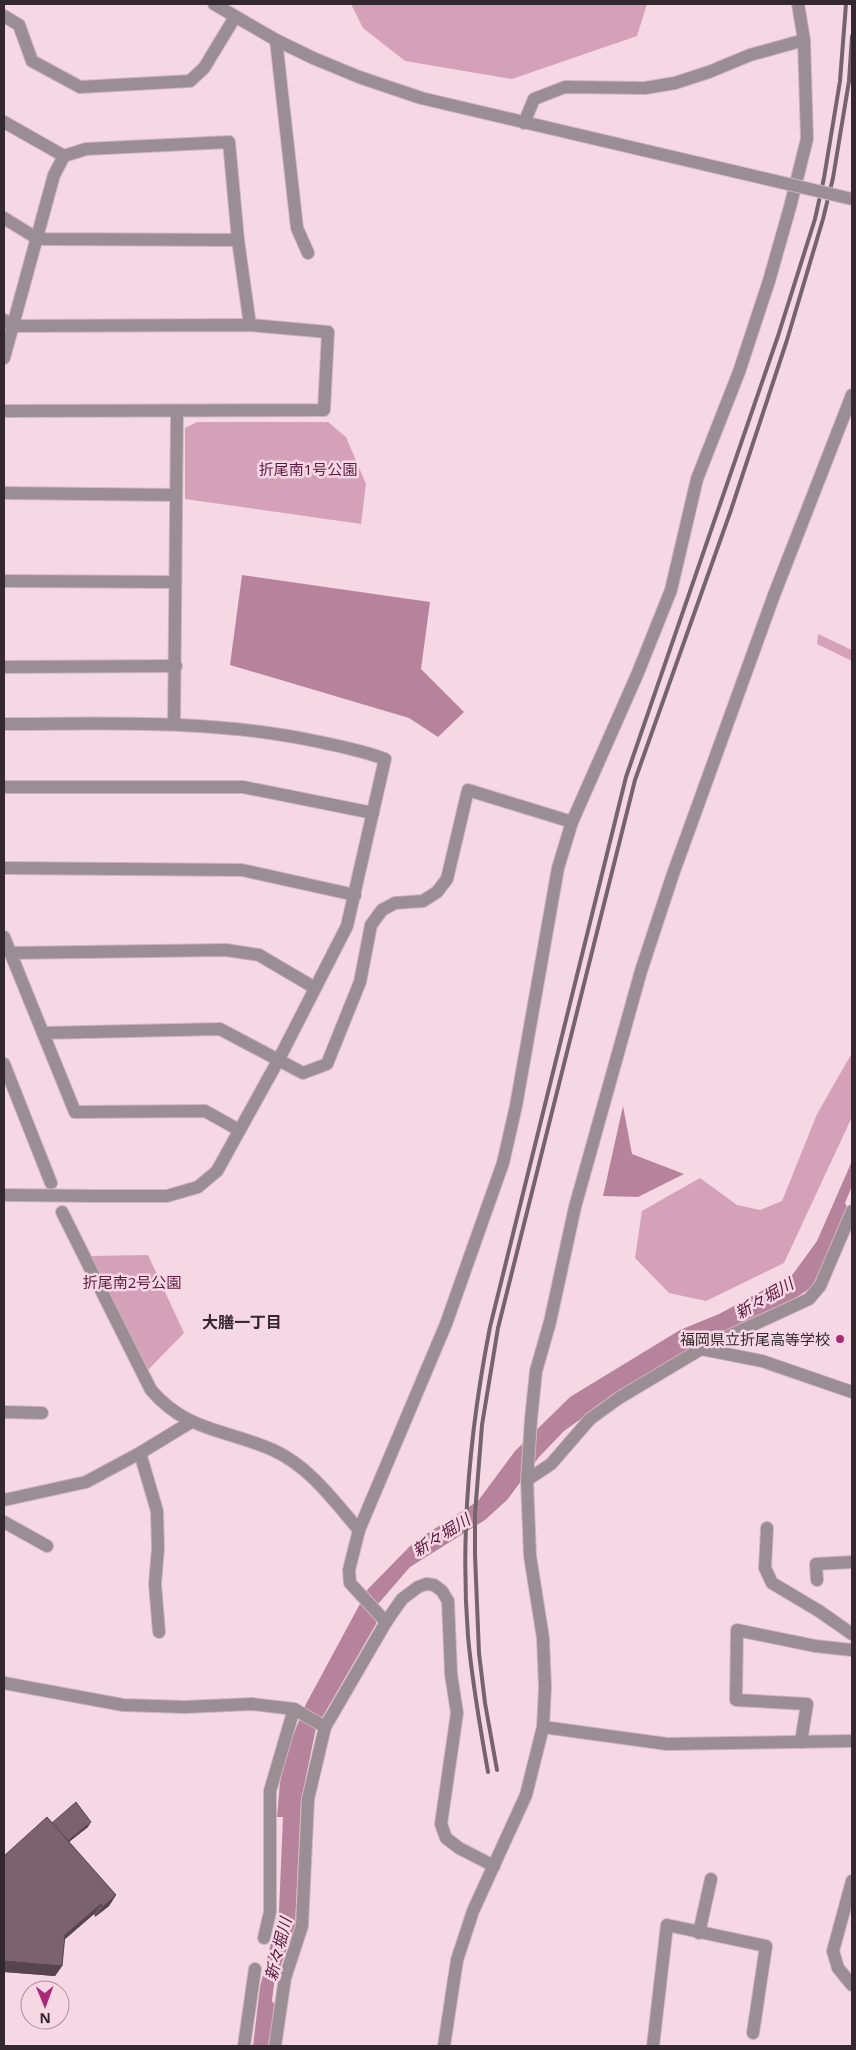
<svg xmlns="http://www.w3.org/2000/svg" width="856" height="2050" font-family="'Noto Sans','Noto Sans JP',sans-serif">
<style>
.green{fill:#d4a1b9}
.water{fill:#b7829c}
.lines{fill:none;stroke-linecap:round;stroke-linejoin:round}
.minor-casing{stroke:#cfb5c0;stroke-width:14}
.minor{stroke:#9a8d93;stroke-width:12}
.rail{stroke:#76646c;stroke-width:4}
.minor-bridge-casing{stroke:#cfb5c0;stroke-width:14;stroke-linecap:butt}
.minor-bridge{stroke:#9a8d93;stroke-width:12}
.wall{fill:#6b545f}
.shaded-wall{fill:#57454d}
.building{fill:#7c626e;stroke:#57454d}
.poi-dot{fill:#ab2a77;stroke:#f6d8e5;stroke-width:2}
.labels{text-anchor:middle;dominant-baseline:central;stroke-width:5;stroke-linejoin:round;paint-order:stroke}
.park-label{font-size:15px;fill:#5c1b40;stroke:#f6d8e5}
.poi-label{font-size:15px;fill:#33282d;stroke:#f6d8e5;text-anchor:end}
.water-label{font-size:16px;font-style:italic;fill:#56153b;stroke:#f6d8e5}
.neighbourhood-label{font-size:16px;font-weight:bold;fill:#33282d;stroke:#f6d8e5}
</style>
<rect width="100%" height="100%" fill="#f6d8e5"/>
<g class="green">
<path d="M351 4H647L637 36 512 79 405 61 363 28Z"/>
<path d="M197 422H328L346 437 366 484 361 524 185 499V428Z"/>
<path d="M818 634 852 650V661L817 644Z"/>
<path d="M852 1053V1117L784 1263 706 1301 669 1293 635 1258 642 1211 700 1178 737 1205 760 1210 782 1201 817 1114Z"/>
<path d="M148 1255 184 1333 148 1370 91 1256Z"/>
</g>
<g class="water">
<path d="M242 575 430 602 421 669 464 712 438 737 409 718 230 665Z"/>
<path d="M623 1106 632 1154 684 1174 638 1197 603 1196Z"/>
<path d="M852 1161V1186L845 1203 848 1209 812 1287 797 1297 683 1353 613 1396 564 1431 539 1457 507 1500 485 1520 410 1567 378 1604 376 1624 316 1728 301 1801 295 1926 274 1984 272 2001 275 2005 268 2046H253L260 1987 279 1911 283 1817H277L280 1782 286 1752 306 1704 368 1589 414 1542 478 1501 515 1451 570 1397 680 1330 719 1314 793 1274 817 1241Z"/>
</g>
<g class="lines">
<defs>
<g id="minor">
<path d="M214 4 276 40 313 58 359 77 421 98 788 184"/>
<path d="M4 16 19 25 32 61 80 87 190 81 204 68 235 17"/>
<path d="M276 40 297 228 308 253"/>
<path d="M4 122 64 156"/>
<path d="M524 123 534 99 565 87 645 88 675 83 709 72 750 55 804 40"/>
<path d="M4 218 38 239 238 240"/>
<path d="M4 320 12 326 250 325 328 332 324 410 4 411"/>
<path d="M4 358 54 175 64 156 86 149 229 142 238 240 250 325"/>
<path d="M4 493 176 495"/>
<path d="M4 581 175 582"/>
<path d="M4 667 176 666"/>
<path d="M4 724C109 724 211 719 315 741 339 746 362 750 385 759L347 926 279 1059 217 1171 198 1187 167 1196H97"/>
<path d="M174 724 177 411"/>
<path d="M4 787H243L373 813"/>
<path d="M4 868 242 870 355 895"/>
<path d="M4 937 75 1112 205 1111 239 1130"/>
<path d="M10 953 226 950 259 955 315 988"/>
<path d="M43 1033 220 1029 303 1073 327 1064 360 982 371 925 382 910 395 903 423 901 437 892 447 879 468 790 572 822"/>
<path d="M4 1064 51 1183"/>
<path d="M62 1212 151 1390C187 1432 226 1429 273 1450 309 1466 334 1501 359 1530"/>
<path d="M701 1349 762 1361 852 1392"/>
<path d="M4 1412 42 1413"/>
<path d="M140 1453 157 1511 158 1548 155 1584 159 1632"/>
<path d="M527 1480 551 1464 590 1419 619 1398 701 1349 809 1299 820 1286 852 1211"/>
<path d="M4 1500 86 1482 140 1453 191 1422"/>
<path d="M4 1522 47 1546"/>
<path d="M767 1528 765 1568 772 1583 819 1611 852 1634"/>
<path d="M817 1580 816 1564 852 1562"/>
<path d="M386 1622 350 1583 349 1570 359 1530 446 1324 503 1163 516 1106 558 868 572 822 637 675 671 590 697 479 739 372 769 281 790 207 807 139 804 40 798 4"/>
<path d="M4 1683 123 1705 185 1707 252 1704 294 1709 325 1727"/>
<path d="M543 1727 667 1744 852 1741"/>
<path d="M801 1742 807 1704 736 1700 737 1630 815 1646 852 1650"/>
<path d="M852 1881 833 1951 838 1968 852 1985"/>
<path d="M699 1933 711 1879"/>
<path d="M264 1938 270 1912V1791L294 1709"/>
<path d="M244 2046 255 1969"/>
<path d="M275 2046 285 1978 302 1926 308 1799 325 1727 386 1622 402 1599 418 1587 426 1584 434 1585 442 1591 448 1601 451 1674 457 1713 441 1824 446 1838 459 1848 494 1866"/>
<path d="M444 2046 457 1960 473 1911 526 1795 543 1727 545 1687 543 1638 530 1556 527 1480 531 1419 536 1371 550 1322 575 1207 641 971 673 874 774 595 852 395"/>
<path d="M653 2046 667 1925 766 1946 753 2033"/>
</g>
</defs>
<use href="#minor" class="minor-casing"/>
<use href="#minor" class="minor"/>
<g class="rail">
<path d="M497 1770 485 1703 479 1653 475 1555V1514L482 1425 498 1328 635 780 731 510 787 340 823 219 833 178 849 81 852 36"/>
<path d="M488 1772C480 1727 472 1682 468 1636 460 1533 470 1429 490 1327L626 777 778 336 815 219 824 178 840 81 846 4"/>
</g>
<defs>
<g id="minor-bridge">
<path d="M788 184 852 199"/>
<path d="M4 1195 97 1196"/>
</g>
</defs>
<use href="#minor-bridge" class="minor-bridge-casing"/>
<use href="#minor-bridge" class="minor-bridge"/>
</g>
<path class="wall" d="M52 1823 88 1827 69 1842 116 1895 109 1906 95 1917 94 1914 64 1940 62 1966 55 1976 4 1972V1856Z"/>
<g class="shaded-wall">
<path d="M91 1822 88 1827 61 1848 65 1843Z"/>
<path d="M116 1895 109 1906 95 1917 103 1907Z"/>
<path d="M101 1904 94 1914 57 1946 65 1935Z"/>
<path d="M4 1961 62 1966 55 1976 4 1972Z"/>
</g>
<g class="building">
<path d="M76 1802 91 1822 68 1841 52 1823Z"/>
<path d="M47 1817 116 1895 103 1907 101 1904 65 1935 62 1966 4 1961V1856Z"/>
</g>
<circle class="poi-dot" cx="840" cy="1339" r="5"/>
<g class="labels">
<g class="park-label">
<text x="308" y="469">折尾南1号公園</text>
<text x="132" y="1282">折尾南2号公園</text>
</g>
<g class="poi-label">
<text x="830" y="1339">福岡県立折尾高等学校</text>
</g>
<g class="water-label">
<text transform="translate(764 1298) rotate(-30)">新々堀川</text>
<text transform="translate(441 1535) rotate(-32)">新々堀川</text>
<text transform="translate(278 1949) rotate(-76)">新々堀川</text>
</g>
<g class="neighbourhood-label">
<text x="242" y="1322">大膳一丁目</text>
</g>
</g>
<rect width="856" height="2050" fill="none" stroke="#33282d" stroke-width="10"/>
<g transform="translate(45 2005) rotate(179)"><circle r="24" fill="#f6d8e5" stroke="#a8929b"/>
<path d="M0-4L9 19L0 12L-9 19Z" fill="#ab2a77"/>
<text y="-8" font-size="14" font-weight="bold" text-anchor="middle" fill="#33282d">N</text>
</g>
</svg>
